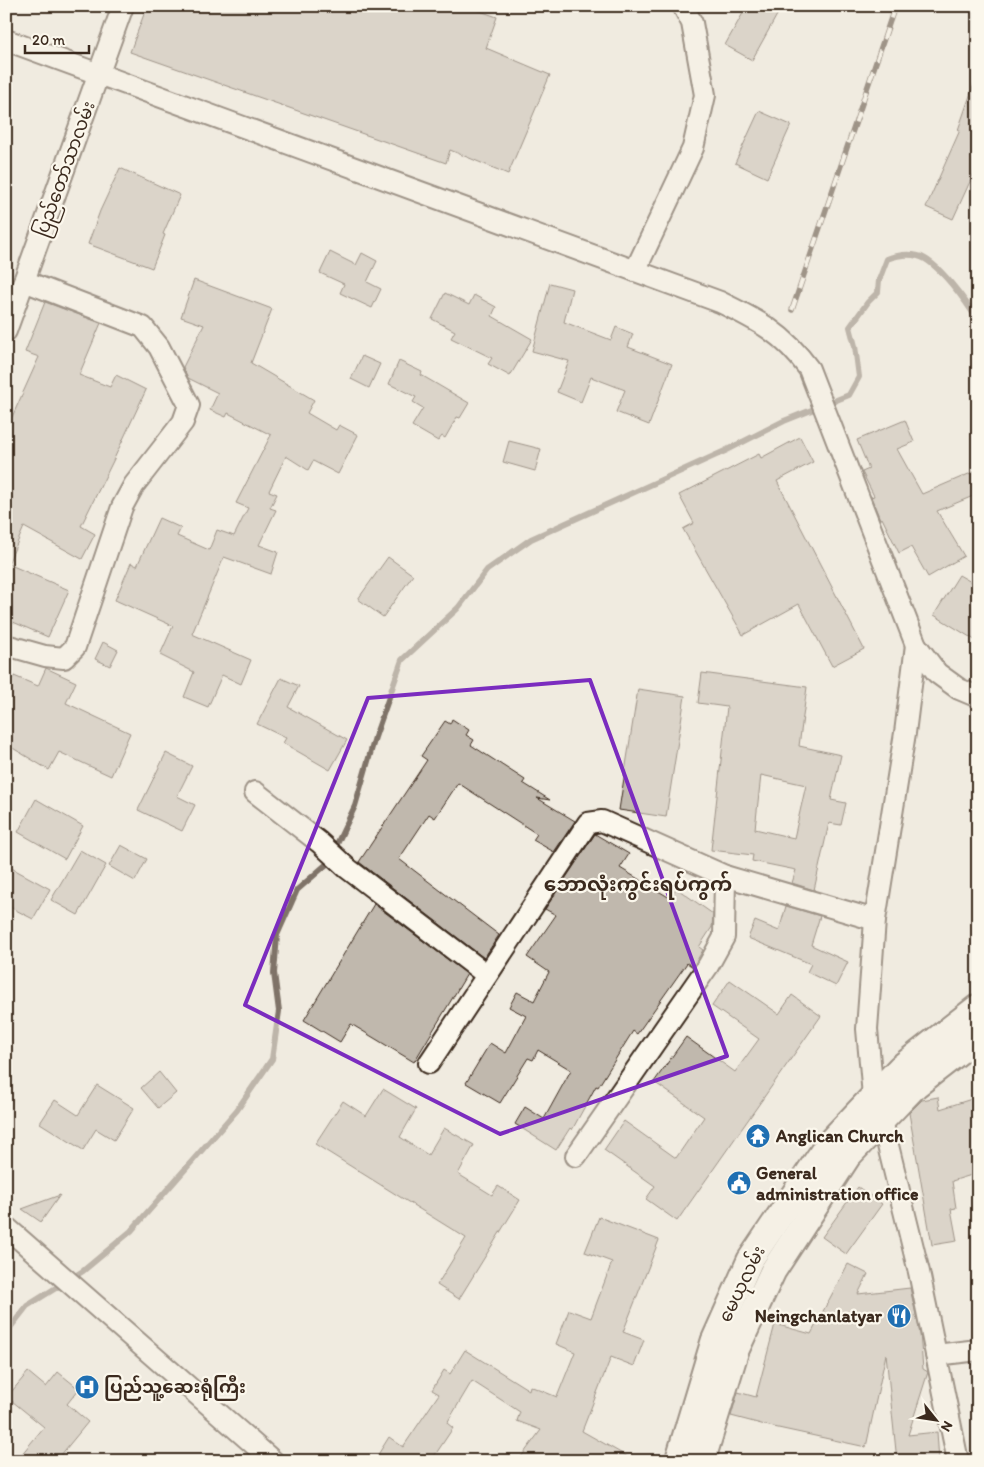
<svg xmlns="http://www.w3.org/2000/svg" width="984" height="1467" font-family="Itim,'Noto Sans Myanmar',sans-serif">
<style>
.lines{fill:none;stroke-linecap:round;stroke-linejoin:round}
.stream{stroke:#7f7367;stroke-width:6}
.building{fill:#c0b8ad;stroke:#3b2a1e;fill-rule:evenodd}
.minor-casing{stroke:#3b2a1e;stroke-width:24}
.major-casing{stroke:#3b2a1e;stroke-width:29}
.minor{stroke:#fbf7ec;stroke-width:20}
.major{stroke:#fbf7ec;stroke-width:25}
.rail-casing{stroke:#3b2a1e;stroke-width:5.5}
.rail{stroke:#fbf7ec;stroke-width:4;stroke-dasharray:11;stroke-linecap:butt}
.marked{fill:none;stroke:#7b2cbf;stroke-width:4;stroke-linejoin:round}
.labels{text-anchor:middle;dominant-baseline:central;stroke-width:4.5;stroke-linejoin:round;paint-order:stroke}
.street-label{font-size:18px;fill:#3b2a1e;stroke:#fbf7ec}
.poi-label{font-size:18px;font-weight:bold;fill:#3b2a1e;stroke:#fbf7ec;text-anchor:start}
.quarter-label{font-size:20px;font-weight:bold;fill:#3b2a1e;stroke:#fbf7ec}
</style>
<rect width="100%" height="100%" fill="#f0ebe0"/>
<filter id="ink" filterUnits="userSpaceOnUse"><feTurbulence type="fractalNoise" baseFrequency=".02" numOctaves="2"/><feDisplacementMap in="SourceGraphic" scale="10" xChannelSelector="R" yChannelSelector="G"/><feConvolveMatrix kernelMatrix="1 2 1 2 8 2 1 2 1" color-interpolation-filters="sRGB"/></filter>
<g filter="url(#ink)">
<g class="lines">
<path class="stream" d="M6 1333 27 1306 83 1271 131 1231 237 1110 272 1059 279 1011 274 973 277 935 297 890 328 863 355 806 375 737 402 660 458 608 487 570 531 539 725 451 784 421 849 395 859 377 855 346 850 327 868 302 878 292 879 280 887 259C897 255 907 253 918 256 937 260 968 304 978 321"/>
</g>
<g class="building">
<path d="M147 6H466L497 17 486 48 550 75 508 174 450 150 446 163 130 52Z"/>
<path d="M747 6H782L752 60 725 45Z"/>
<path d="M975 81H978V164L953 219 926 207 960 130H958Z"/>
<path d="M759 111 791 125 767 178 735 163Z"/>
<path d="M120 168 180 195 163 234 165 235 152 268 88 244 100 211Z"/>
<path d="M330 252 356 265 362 253 377 261 367 282 381 289 372 308 340 293 344 284 320 273Z"/>
<path d="M194 280 272 309 251 363 314 400 307 413 336 430 339 425 358 435 338 474 313 461 308 470 286 456 269 491 277 494 270 508 276 510 259 545 278 552 271 574 224 557 192 634 251 660 241 684 222 675 208 707 184 697 194 672 160 655 173 626 115 600 131 563 137 566 159 518 181 528 177 536 209 550 217 530 234 536 248 508 236 503 271 435 228 413 226 417 210 410 218 393 188 378 183 367 204 325 181 317Z"/>
<path d="M550 283 572 289 564 322 611 340 616 327 633 334 628 347 672 364 649 425 616 412 625 390 591 377 581 402 557 392 569 361 532 351Z"/>
<path d="M445 293 469 305 474 295 496 307 492 316 532 339 510 376 488 364 492 358 451 338 455 331 432 319Z"/>
<path d="M45 302 101 323 79 375 110 387 116 375 146 390 113 461 81 526 95 534 82 559 24 527 8 564 69 590 48 637 6 619V415L12 417 39 357 25 352Z"/>
<path d="M362 356 380 364 369 388 351 379Z"/>
<path d="M399 361 422 372 421 375 469 403 460 418 457 417 445 438 442 436 438 441 412 426 423 408 413 402 416 397 389 384Z"/>
<path d="M905 420 914 442 897 449 922 494 978 470V494L937 511 964 556 928 577 911 547 899 553 882 518 880 519 871 497 874 496 862 472 869 469 857 440Z"/>
<path d="M800 437 813 462 777 481 864 649 832 666 799 604 743 635 683 529 694 523 679 495 759 454 761 458Z"/>
<path d="M509 441 541 449 535 471 503 462Z"/>
<path d="M388 557 413 575 383 617 358 599Z"/>
<path d="M959 575 978 586V642L934 615Z"/>
<path d="M103 642 118 650 110 666 95 659Z"/>
<path d="M46 668 76 682 66 703 130 733 111 776 59 752 49 770 6 744V692L14 676 38 686Z"/>
<path d="M702 673 807 687 799 746 841 755 831 800 846 803 841 825 829 823 814 890 792 883 796 870 752 861 753 855 711 850 727 707 698 703ZM761 775 806 785 794 838 755 829Z"/>
<path d="M281 678 299 686 288 707 347 740 330 770 283 743 286 738 257 724Z"/>
<path d="M638 689 685 696 666 817 619 810Z"/>
<path d="M452 719 469 730 466 735 474 740 471 745 525 780 523 783 550 800 537 798 575 821 554 852 533 840 537 834 458 783 435 818 429 814 399 859 499 935 484 958 359 862 427 760 421 756 445 721 450 724Z"/>
<path d="M166 753 192 766 177 796 195 805 182 831 138 810Z"/>
<path d="M36 799 83 826 65 859 18 832Z"/>
<path d="M595 834 629 854 620 868 670 898 676 888 713 914 712 927 699 947 703 950 693 967 687 963 637 1034 633 1031 598 1087 596 1086 572 1130 570 1128 556 1150 515 1124 525 1107 544 1119 571 1070 538 1050 533 1060 528 1058 500 1103 466 1083 490 1043 506 1053 526 1016 509 1007 517 992 534 1001 549 972 527 957 556 915 545 909Z"/>
<path d="M121 845 147 859 135 881 109 866Z"/>
<path d="M80 850 106 865 78 915 51 900Z"/>
<path d="M6 865 50 889 33 919 6 905Z"/>
<path d="M374 904 467 974 414 1062 351 1024 340 1042 304 1020Z"/>
<path d="M786 906 820 916 811 945 848 962 836 986 807 972 811 964 748 938 755 921 779 931Z"/>
<path d="M730 980 779 1014 792 995 821 1016 677 1221 646 1199 655 1186 604 1150 624 1121 676 1158 704 1117 654 1082 686 1037 735 1072 759 1039 712 1006Z"/>
<path d="M159 1072 176 1093 158 1108 141 1088Z"/>
<path d="M97 1085 134 1108 114 1140 96 1129 83 1150 40 1123 55 1100 78 1115Z"/>
<path d="M383 1089 416 1109 400 1137 428 1155 444 1128 474 1145 458 1174 492 1195 498 1186 520 1200 459 1299 437 1285 466 1238 315 1144 343 1101 366 1116Z"/>
<path d="M938 1097 940 1109 978 1097V1173L952 1181 956 1208 951 1209 957 1241 932 1245 909 1113 922 1100Z"/>
<path d="M858 1187 882 1204 846 1254 822 1237Z"/>
<path d="M60 1195 41 1222 22 1209Z"/>
<path d="M599 1217 659 1240 623 1332 644 1340 634 1366 611 1357 582 1431 635 1461H518L541 1430 517 1421 520 1412 472 1381 447 1423 453 1428 431 1461H374L389 1437 403 1447 439 1394 432 1390 444 1370 450 1374 465 1350 529 1390 530 1386 557 1397 575 1352 556 1344 569 1310 591 1318 612 1262 585 1252Z"/>
<path d="M848 1264 868 1274 858 1294 910 1288 920 1333 923 1369 928 1372 908 1435 937 1432 939 1461H897L886 1354 866 1447 769 1426 731 1416 738 1392 756 1397 775 1324 811 1334Z"/>
<path d="M28 1372 46 1387 58 1372 79 1389 67 1404 88 1422 56 1461H16L44 1427 7 1397Z"/>
</g>
<g class="lines">
<defs>
<g id="minor">
<path d="M6 40 720 302C759 321 783 333 809 369L916 645 937 673 959 689 978 697"/>
<path d="M635 271 693 148 705 95 692 23 683 6"/>
<path d="M6 331 123 6"/>
<path d="M6 645 45 656 64 658 75 647 122 507 134 485 183 422 189 405 159 347 143 327 24 281"/>
<path d="M916 645 905 733 875 920 867 1029 873 1096 882 1121 919 1272 958 1461"/>
<path d="M255 792 319 842 347 868 487 975"/>
<path d="M429 1063 588 823 602 821 725 876 875 920"/>
<path d="M576 1156 708 966 724 937 725 876"/>
<path d="M6 1227 273 1461"/>
<path d="M936 1355 978 1350"/>
</g>
<g id="major">
<path d="M678 1461 714 1341 750 1260 828 1144 900 1068 978 1007"/>
<path d="M702 1461 736 1350 773 1271 848 1156 915 1086 978 1037"/>
</g>
</defs>
<use href="#minor" class="minor-casing"/>
<use href="#major" class="major-casing"/>
<use href="#minor" class="minor"/>
<use href="#major" class="major"/>
<defs>
<path id="rail" d="M792 310 895 6"/>
</defs>
<use href="#rail" class="rail-casing"/>
<use href="#rail" class="rail"/>
</g>
</g>
<path d="M0 0H984V1467H0ZM590 680 727 1056 500 1134 245 1005 368 698Z" fill="#f0ebe0" fill-opacity=".55" fill-rule="evenodd"/>
<path class="marked" d="M590 680 727 1056 500 1134 245 1005 368 698Z"/>
<defs>
<symbol id="temple-disc" viewBox="-11 -11 22 22"><circle r="9.5" fill="#1f6fb2" stroke="#fbf7ec"/><path d="M0-6L5-2H3V0L6.5 2.5H4V6H1.5V3h-3V6H-4V2.5H-6.5L-3 0V-2H-5Z" fill="#fff"/></symbol>
<symbol id="civic-disc" viewBox="-11 -11 22 22"><circle r="9.5" fill="#1f6fb2" stroke="#fbf7ec"/><path d="M-.6-6.5H3V-4.5H.6V-3L4-1V1h2V6H-6V1h2V-1L-.6-3ZM-1.2 2.5V6h2.4V2.5Z" fill="#fff"/></symbol>
<symbol id="restaurant-disc" viewBox="-11 -11 22 22"><circle r="9.5" fill="#1f6fb2" stroke="#fbf7ec"/><path d="M-5-6h1v4h1v-4h1v4h1v-4h1v5L-1.5 .5V6h-2V.5L-5-1ZM5-6V6H3V1.5H1.5Q1.5-4 5-6Z" fill="#fff"/></symbol>
<symbol id="hospital-disc" viewBox="-11 -11 22 22"><circle r="9.5" fill="#1f6fb2" stroke="#fbf7ec"/><path d="M-5-5h3v3.5h4V-5h3V5h-3V1.5h-4V5h-3Z" fill="#fff"/></symbol>
</defs>
<g fill-rule="evenodd">
<use href="#temple-disc" x="744" y="1122" width="28" height="28"/>
<use href="#civic-disc" x="725" y="1169" width="28" height="28"/>
<use href="#restaurant-disc" x="885" y="1302" width="28" height="28"/>
<use href="#hospital-disc" x="73" y="1373" width="28" height="28"/>
</g>
<g class="labels">
<g class="street-label">
<text transform="translate(65 169) rotate(-70)">ပြည်တော်သာလမ်း</text>
<text transform="translate(742 1284) rotate(-64)">မေယုလမ်း</text>
</g>
<g class="poi-label">
<text x="776" y="1136">Anglican Church</text>
<text x="756" y="1173">General<tspan x="756" dy="21">administration office</tspan></text>
<text x="882" y="1316" text-anchor="end">Neingchanlatyar</text>
<text x="104" y="1387">ပြည်သူ့ဆေးရုံကြီး</text>
</g>
<g class="quarter-label">
<text x="638" y="884">ဘောလုံးကွင်းရပ်ကွက်</text>
</g>
</g>
<rect width="984" height="1467" fill="none" stroke="#fbf7ec" stroke-width="25"/>
<rect x="12" y="12" width="959" height="1442" fill="none" stroke="#3b2a1e" stroke-width="2" filter="url(#ink)"/>
<g transform="translate(936 1420) rotate(120)" stroke="#fbf7ec" stroke-width="4" paint-order="stroke">
<path d="M0-4L9 19L0 12L-9 19Z" fill="#3b2a1e"/>
<text y="-8" font-size="14" font-weight="bold" text-anchor="middle" fill="#3b2a1e">N</text>
</g>
<path d="M25 45v8h64v-8" fill="none" stroke="#3b2a1e" stroke-width="2.5"/>
<text x="32" y="45" font-size="15" fill="#3b2a1e" stroke="#fbf7ec" stroke-width="4" paint-order="stroke">20 m</text>
</svg>
